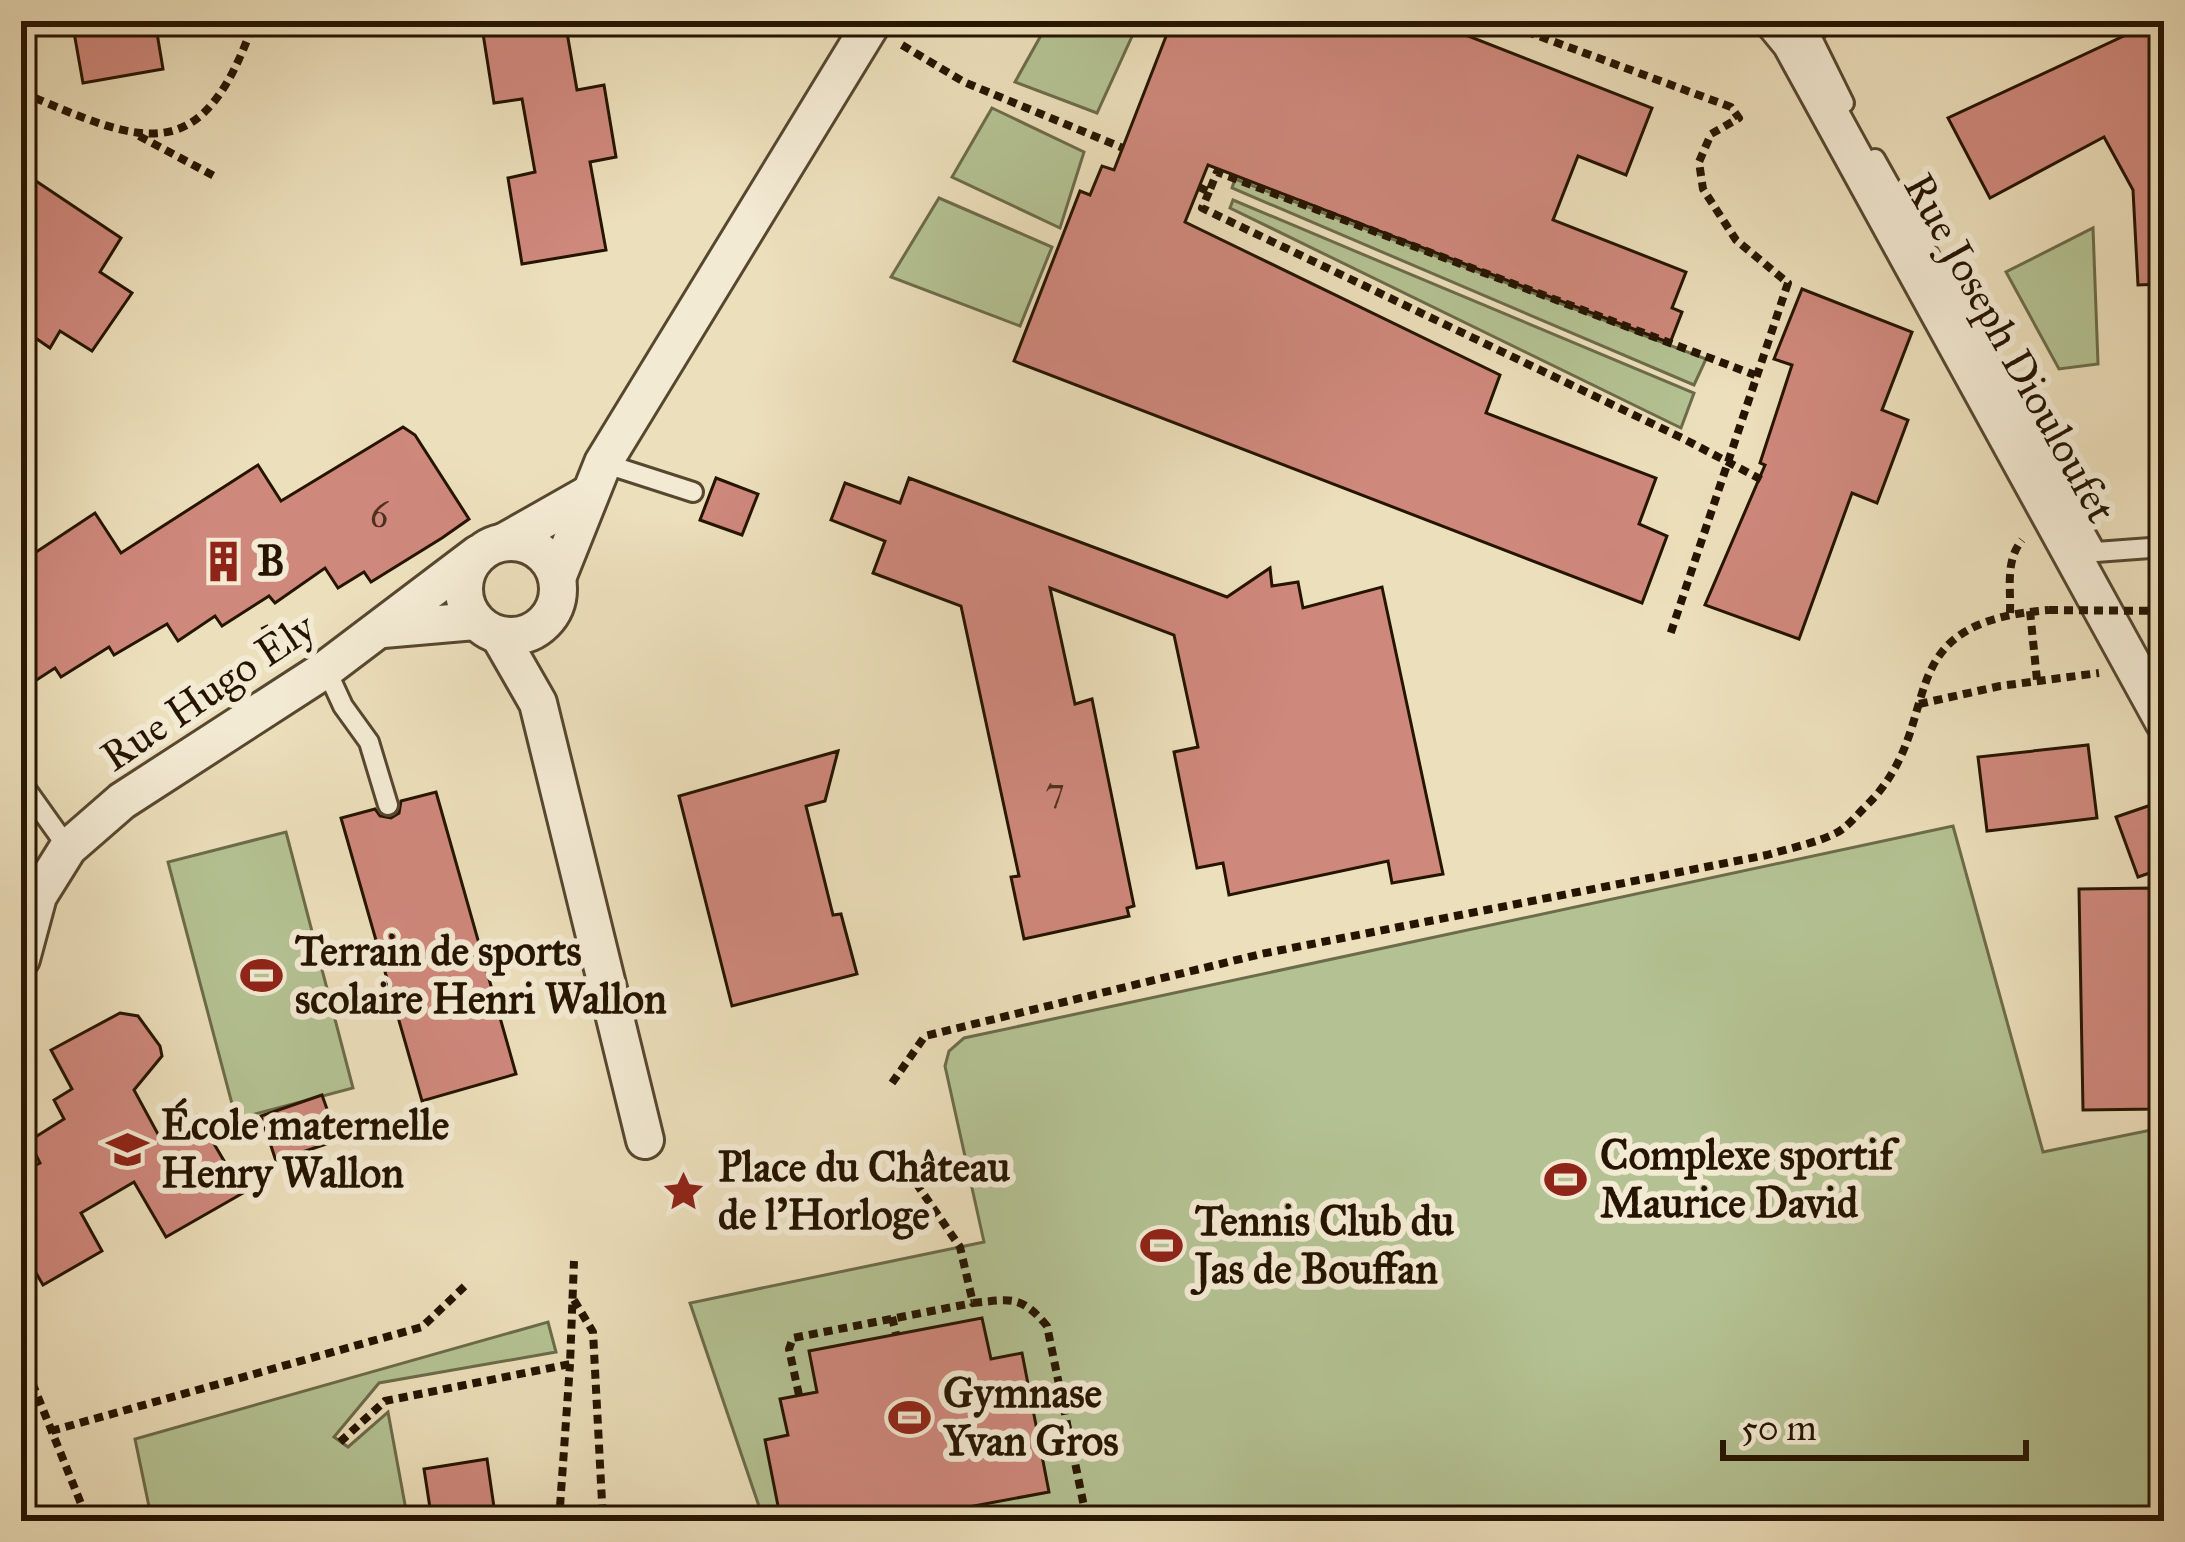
<svg xmlns="http://www.w3.org/2000/svg" width="2185" height="1542" font-family="'IM FELL Great Primer',serif">
<style>
.green{fill:#b4c293;stroke:#6c6b4a;stroke-width:3}
.building{fill:#cf887c;stroke:#251400;stroke-width:3}
.lines{fill:none;stroke-linecap:round;stroke-linejoin:round}
.service-casing{stroke:#57472f;stroke-width:24}
.minor-casing{stroke:#57472f;stroke-width:42}
.path{stroke:#251400;stroke-width:8;stroke-dasharray:9 6;stroke-linecap:butt}
.service{stroke:#f3ead3;stroke-width:18}
.minor{stroke:#f3ead3;stroke-width:36}
.path-bridge{stroke:#251400;stroke-width:8;stroke-dasharray:9 6;stroke-linecap:butt}
.labels{text-anchor:middle;dominant-baseline:central;stroke-width:12;stroke-linejoin:round;paint-order:stroke}
.number-label{font-size:36px;fill:#50311f}
.street-label{font-size:42px;fill:#251400;stroke:#f3ead3}
.poi-label{font-size:42px;font-weight:bold;fill:#251400;stroke:#f3ead3;text-anchor:start}
</style>
<rect width="100%" height="100%" fill="#ecdfbb"/>
<filter id="stains"><feTurbulence type="fractalNoise" baseFrequency=".00167" numOctaves="4"/><feColorMatrix values="0 0 0 0 .2 0 0 0 0 .09 0 0 0 0 .02 0 0 0 .5 -.17"/></filter>
<radialGradient id="worn" r=".72"><stop offset=".6" stop-color="#630" stop-opacity="0"/><stop offset="1" stop-color="#630" stop-opacity=".3"/></radialGradient>
<g class="green">
<path d="M1049 21H1139L1097 113 1015 82Z"/>
<path d="M992 108 1084 152 1060 228 952 177Z"/>
<path d="M1235 179 1706 359 1694 385 1232 188Z"/>
<path d="M939 198 1052 247 1020 326 891 277Z"/>
<path d="M1233 200 1694 393 1681 428 1230 208Z"/>
<path d="M2093 228 2098 364 2059 369 2006 272Z"/>
<path d="M1953 826 2043 1152 2156 1129 2164 1205V1521H764L690 1303 984 1242 945 1066 949 1051 964 1038Z"/>
<path d="M286 832 353 1088 236 1119 168 862Z"/>
<path d="M548 1322 556 1352 379 1383 334 1437 348 1447 388 1412 408 1521H152L135 1439Z"/>
</g>
<g class="building">
<path d="M72 21H155L163 69 83 83Z"/>
<path d="M481 21H565L577 90 604 85 616 157 590 162 606 250 522 264 508 178 535 172 522 99 494 103Z"/>
<path d="M1172 21H1430L1652 108 1626 175 1578 156 1553 220 1686 272 1672 308 1682 312 1670 343 1208 165 1185 222 1500 375 1486 413 1656 478 1639 524 1667 536 1642 603 1014 361 1080 191 1090 195 1102 166 1114 170Z"/>
<path d="M2156 21H2164V113L2150 120 2164 143V284L2138 285 2133 190 2104 137 1990 198 1948 118Z"/>
<path d="M21 171 121 238 100 272 132 293 92 351 60 331 50 348 21 328Z"/>
<path d="M1802 289 1912 332 1882 410 1908 420 1877 503 1852 493 1799 639 1705 605 1765 465 1760 463 1792 365 1774 359Z"/>
<path d="M403 427 415 435 469 519 442 538 371 582 364 572 338 588 325 568 275 603 269 596 222 626 215 616 178 641 167 624 114 655 109 647 61 677 55 668 21 690V562L95 513 121 553 258 465 281 501Z"/>
<path d="M716 478 758 494 742 535 700 520Z"/>
<path d="M909 478 1227 597 1270 568 1272 586 1298 582 1303 608 1382 587 1443 874 1392 883 1388 861 1229 895 1223 863 1197 868 1174 752 1198 747 1174 635 1050 588 1075 704 1092 699 1134 906 1127 908 1129 916 1024 939 1011 877 1019 876 961 606 873 573 885 541 831 520 845 483 900 503Z"/>
<path d="M2088 745 2097 818 1987 831 1978 757Z"/>
<path d="M838 751 825 801 806 806 833 915 841 914 857 974 732 1006 679 796Z"/>
<path d="M436 792 516 1074 422 1101 341 818 375 809 380 816 391 818 399 813 401 801Z"/>
<path d="M2151 805 2164 841V868L2138 877 2116 817Z"/>
<path d="M2153 888 2157 1109 2083 1110 2079 889Z"/>
<path d="M120 1013 138 1016 160 1046 162 1056 134 1090 159 1136 197 1115 243 1193 166 1237 134 1182 81 1213 102 1251 43 1285 21 1247V1198L33 1190 23 1171 40 1163 29 1141 64 1119 54 1100 72 1089 51 1050Z"/>
<path d="M322 1095 338 1140 276 1161 261 1116Z"/>
<path d="M982 1318 991 1359 1022 1353 1049 1492 893 1521H781L765 1440 788 1435 780 1399 817 1392 809 1351Z"/>
<path d="M487 1459 496 1521H432L424 1469Z"/>
</g>
<g class="lines">
<defs>
<g id="service">
<path d="M1809 32 1844 103"/>
<path d="M1800 37 1833 21"/>
<path d="M1875 159 2096 552 2164 547"/>
<path d="M603 463 693 492"/>
<path d="M326 669 343 706 369 742 388 805"/>
<path d="M21 782 68 848"/>
</g>
<g id="minor">
<path d="M1773 21 1791 43 2164 722"/>
<circle cx="511" cy="589" r="47"/>
<path d="M504 542 587 495"/>
<path d="M557 578 603 463 873 21"/>
<path d="M383 629 475 621"/>
<path d="M499 635 538 703 645 1140"/>
<path d="M21 959 38 896 68 848 122 801 326 669 478 554"/>
</g>
</defs>
<use href="#service" class="service-casing"/>
<use href="#minor" class="minor-casing"/>
<g class="path">
<path d="M1498 21 1731 107 1739 118 1711 134 1699 162 1703 189 1736 240 1788 283 1669 638"/>
<path d="M902 45 964 82 1123 148"/>
<path d="M21 92C143 144 202 172 254 21"/>
<path d="M139 136 218 178"/>
<path d="M1199 187 1209 192 1217 172 1755 375"/>
<path d="M1209 192 1202 208 1682 438 1766 482"/>
<path d="M2030 611 2037 680"/>
<path d="M2010 613C2011 587 2005 561 2022 540"/>
<path d="M264 626 273 643"/>
<path d="M1919 704 2000 686 2099 673"/>
<path d="M892 1083 925 1036 1261 954 1767 855C1790 848 1817 843 1838 832 1848 826 1856 816 1865 807 1952 723 1879 623 2049 610"/>
<path d="M916 1183 960 1247 973 1303C1012 1299 1021 1295 1047 1326L1087 1521"/>
<path d="M574 1300 593 1332 603 1521"/>
<path d="M892 1317 896 1334"/>
<path d="M21 1355 88 1521"/>
<path d="M799 1395 789 1349 793 1338 973 1303"/>
<path d="M51 1431 422 1327 466 1285"/>
<path d="M340 1442 385 1401 570 1364 574 1261"/>
<path d="M559 1521 570 1364"/>
</g>
<use href="#service" class="service"/>
<use href="#minor" class="minor"/>
<path class="path-bridge" d="M2049 610 2164 611"/>
</g>
<defs>
<symbol id="building-bare" viewBox="-9 -9 18 18"><path d="M-4-6H4V6H1V3H-1V6H-4ZM-2.5-4.3h1.7v1.8h-1.7ZM.8-4.3h1.7v1.8H.8ZM-2.5-1h1.7V.8h-1.7ZM.8-1h1.7V.8H.8Z" fill="#8f2418" stroke="#f3ead3" stroke-width="2.5" paint-order="stroke"/></symbol>
<symbol id="stadium-bare" viewBox="-9 -9 18 18"><path d="M0-5a6.5 5 0 1 0 0 10a6.5 5 0 1 0 0-10ZM-3.5-1.8h7v3.6h-7Z" fill="#8f2418" stroke="#f3ead3" stroke-width="2.5" paint-order="stroke"/></symbol>
<symbol id="school-bare" viewBox="-9 -9 18 18"><path d="M0-5L7-2L0 1L-7-2ZM-4 1L0 2.5L4 1V4Q0 6-4 4Z" fill="#8f2418" stroke="#f3ead3" stroke-width="2.5" paint-order="stroke"/></symbol>
<symbol id="sight-bare" viewBox="-9 -9 18 18"><path d="M0-6L1.8-2.2L6-1.7L2.9 1.2L3.7 5.4L0 3.3L-3.7 5.4L-2.9 1.2L-6-1.7L-1.8-2.2Z" fill="#8f2418" stroke="#f3ead3" stroke-width="2.5" paint-order="stroke"/></symbol>
</defs>
<g fill-rule="evenodd">
<use href="#building-bare" x="194" y="532" width="59" height="59"/>
<use href="#stadium-bare" x="232" y="946" width="59" height="59"/>
<use href="#school-bare" x="98" y="1120" width="59" height="59"/>
<use href="#stadium-bare" x="1536" y="1150" width="59" height="59"/>
<use href="#sight-bare" x="654" y="1162" width="59" height="59"/>
<use href="#stadium-bare" x="1132" y="1216" width="59" height="59"/>
<use href="#stadium-bare" x="880" y="1388" width="59" height="59"/>
</g>
<g class="labels">
<g class="number-label">
<text x="379" y="515">6</text>
<text x="1055" y="790">7</text>
</g>
<g class="street-label">
<text transform="translate(2010 348) rotate(61)">Rue Joseph Diouloufet</text>
<text transform="translate(208 692) rotate(-34)">Rue Hugo Ely</text>
</g>
<g class="poi-label">
<text x="257" y="561">B</text>
<text x="295" y="951">Terrain de sports<tspan x="295" dy="48">scolaire Henri Wallon</tspan></text>
<text x="161" y="1125">École maternelle<tspan x="161" dy="48">Henry Wallon</tspan></text>
<text x="1600" y="1155">Complexe sportif<tspan x="1600" dy="48">Maurice David</tspan></text>
<text x="718" y="1167">Place du Château<tspan x="718" dy="48">de l’Horloge</tspan></text>
<text x="1195" y="1221">Tennis Club du<tspan x="1195" dy="48">Jas de Bouffan</tspan></text>
<text x="943" y="1393">Gymnase<tspan x="943" dy="48">Yvan Gros</tspan></text>
</g>
</g>
<rect width="2185" height="1542" fill="none" stroke="#ecdfbb" stroke-width="72"/>
<rect x="24" y="24" width="2137" height="1494" fill="none" stroke="#251400" stroke-width="6"/>
<rect x="36" y="36" width="2113" height="1470" fill="none" stroke="#251400" stroke-width="3"/>
<path d="M1723 1440v18h303v-18" fill="none" stroke="#251400" stroke-width="6"/>
<text x="1741" y="1440" font-size="36" fill="#251400" stroke="#f3ead3" stroke-width="9" paint-order="stroke">50 m</text>
<rect width="100%" height="100%" filter="url(#stains)"/>
<rect width="100%" height="100%" fill="url(#worn)"/>
</svg>
